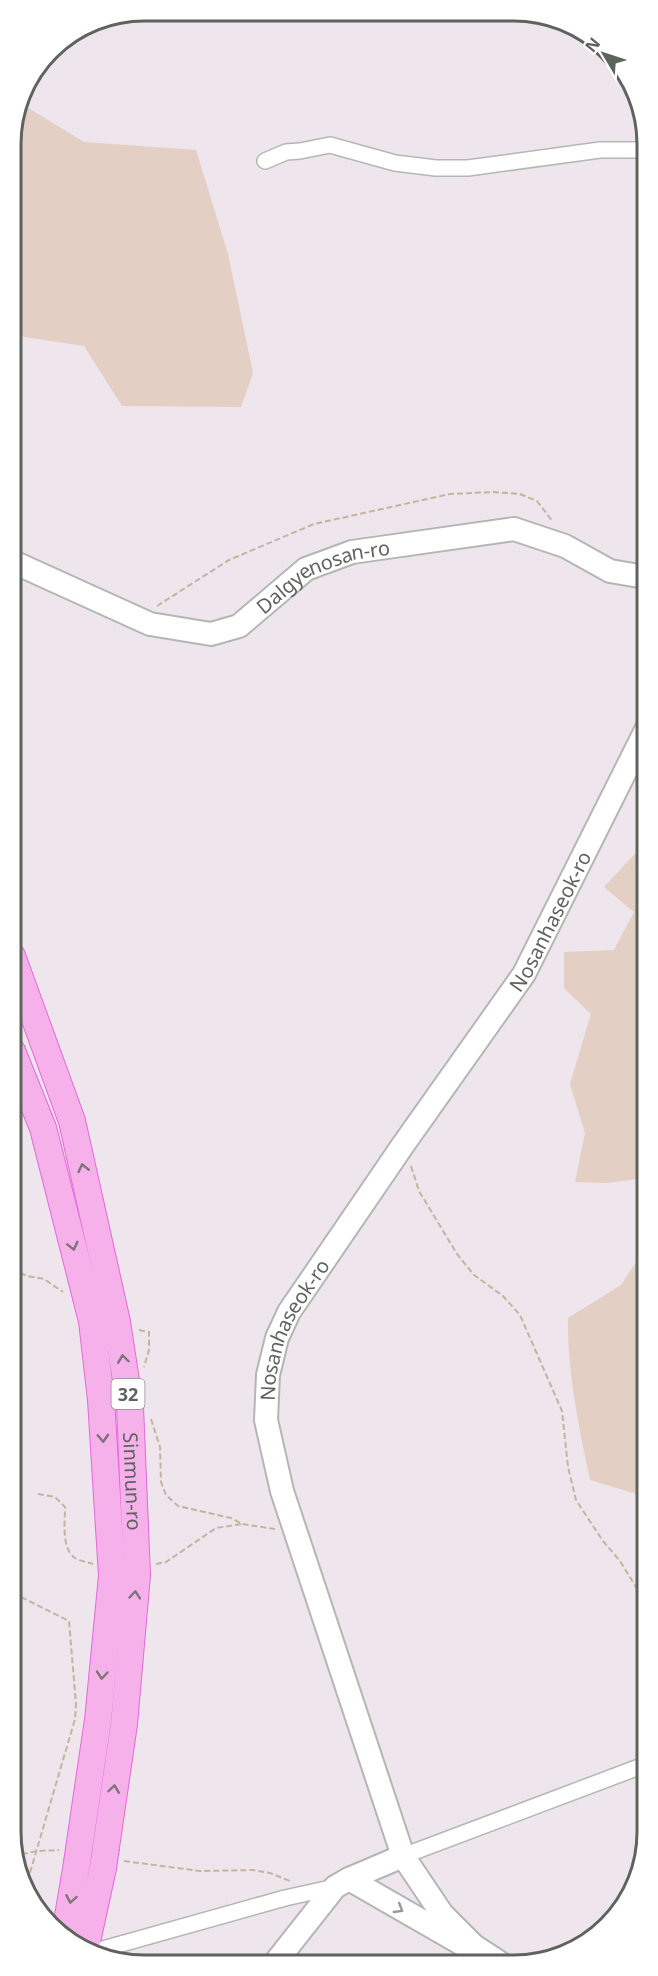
<svg xmlns="http://www.w3.org/2000/svg" width="658" height="1976" font-family="'Noto Sans',sans-serif">
<style>
.green{fill:#e3cfc4}
.lines{fill:none;stroke-linecap:round;stroke-linejoin:round}
.street-casing{stroke:#b3b9b2;stroke-width:18}
.secondary-casing{stroke:#b2b8b1;stroke-width:26}
.primary-casing{stroke:#e468db;stroke-width:28}
.path{stroke:#c3b59e;stroke-width:2;stroke-dasharray:6 3;stroke-linecap:butt}
.street{stroke:#fff;stroke-width:15}
.secondary{stroke:#fff;stroke-width:22}
.primary{stroke:#f7b1ea;stroke-width:26}
.primary-bridge-casing{stroke:#e468db;stroke-width:28;stroke-linecap:butt}
.primary-bridge{stroke:#f7b1ea;stroke-width:26}
.oneway{stroke:#7d7379}
.oneway2{stroke:#969a96}
.labels{text-anchor:middle;dominant-baseline:central;stroke-width:4.5;stroke-linejoin:round;paint-order:stroke}
.shield{fill:#fff;stroke:#8e928e;stroke-width:1.5}
.shield-label{font-size:18px;font-weight:bold;fill:#5e645d}
.street-label{font-size:20px;fill:#5e645d;stroke:#fff}
.rim{fill:none;stroke:#5e645d;stroke-width:3}
</style>
<rect width="100%" height="100%" fill="#eee5ed"/>
<g class="green">
<path d="M19 104 25 106 84 142 196 150 228 254 253 373 241 407 122 406 84 346 11 335V135Z"/>
<path d="M646 842V1192L637 1179 607 1183 575 1182 585 1133 570 1084 591 1014 564 988V952L614 950 634 912 604 887Z"/>
<path d="M646 1247 647 1497 590 1480C579 1427 567 1372 568 1318L621 1285Z"/>
</g>
<g class="lines">
<defs>
<g id="street">
<path d="M265 161 286 152 300 151 330 145 395 163 436 168H468L600 150H645"/>
<path d="M403 1856 647 1764"/>
<path d="M96 1951 285 1898 335 1887"/>
</g>
<g id="secondary">
<path id="s1" d="M11 561 150 624 211 634 239 626 306 569 352 552 514 529 565 546 610 571 645 577"/>
<path d="M349 1879 462 1944"/>
<path d="M275 1963 335 1887 349 1879 403 1856"/>
<path id="s2" d="M500 1963 474 1946 442 1914 403 1856 282 1491 266 1420 268 1375 277 1338 289 1312 403 1145 524 974 646 730"/>
</g>
<g id="primary">
<path id="s3" d="M12 956 72 1121 117 1322 130 1407 137 1575 124 1724 106 1847"/>
<path d="M12 1051 43 1128 92 1321 101 1400 112 1576 98 1720 80 1842"/>
<path d="M65 1934 77 1863"/>
<path d="M86 1946 103 1868"/>
</g>
</defs>
<use href="#street" class="street-casing"/>
<use href="#secondary" class="secondary-casing"/>
<use href="#primary" class="primary-casing"/>
<g class="path">
<path d="M157 606 229 560 314 524 450 494 493 492 520 494 537 501 553 522"/>
<path d="M411 1166 419 1191 457 1254 474 1275 503 1296 520 1315 562 1411 568 1467 576 1500 603 1541 620 1561 647 1605"/>
<path d="M12 1269 27 1276 44 1279 63 1292"/>
<path d="M139 1330 149 1332V1350L144 1367"/>
<path d="M151 1419 160 1447 161 1482 166 1495 178 1506 231 1518 242 1524 275 1529"/>
<path d="M38 1494 55 1497 65 1507C65 1522 61 1548 75 1558 79 1561 87 1562 93 1564"/>
<path d="M156 1564 166 1562 216 1528 242 1524"/>
<path d="M13 1593 69 1621 76 1704 75 1719 27 1883"/>
<path d="M13 1856 37 1851 59 1850"/>
<path d="M124 1861 200 1871 253 1870 270 1873 290 1881"/>
</g>
<use href="#street" class="street"/>
<use href="#secondary" class="secondary"/>
<use href="#primary" class="primary"/>
<defs>
<g id="primary-bridge">
<path d="M77 1863 80 1842"/>
<path d="M103 1868 106 1847"/>
</g>
</defs>
<use href="#primary-bridge" class="primary-bridge-casing"/>
<use href="#primary-bridge" class="primary-bridge"/>
</g>
<defs><path id="oneway-chevron" d="M-2-3.5L2.5 0L-2 3.5" fill="none" stroke-width="1.6" stroke-linecap="round" stroke-linejoin="round" transform="scale(1.5)"/></defs>
<g class="oneway">
<use href="#oneway-chevron" transform="translate(83 1168) rotate(-103)"/>
<use href="#oneway-chevron" transform="translate(73 1246) rotate(76)"/>
<use href="#oneway-chevron" transform="translate(123 1359) rotate(-98)"/>
<use href="#oneway-chevron" transform="translate(103 1438) rotate(87)"/>
<use href="#oneway-chevron" transform="translate(135 1595) rotate(-85)"/>
<use href="#oneway-chevron" transform="translate(102 1675) rotate(95)"/>
<use href="#oneway-chevron" transform="translate(114 1789) rotate(-82)"/>
<use href="#oneway-chevron" transform="translate(71 1899) rotate(100)"/>
</g>
<use class="oneway2" href="#oneway-chevron" transform="translate(399 1909) rotate(31)"/>
<g class="labels">
<rect class="shield" x="111.5" y="1379" width="33" height="30" rx="4.5"/>
<g class="shield-label">
<text x="128" y="1394">32</text>
</g>
<g class="street-label">
<text stroke="none"><textPath href="#s1" startOffset="344">Dalgyenosan-ro</textPath></text>
<text stroke="none"><textPath href="#s2" startOffset="1186">Nosanhaseok-ro</textPath></text>
<text stroke="none"><textPath href="#s2" startOffset="700">Nosanhaseok-ro</textPath></text>
<text stroke="none"><textPath href="#s3" startOffset="542">Sinmun-ro</textPath></text>
</g>
</g>
<path d="M0 0H658V1976H0ZM144 21H514A123 123 0 0 1 637 144V1832A123 123 0 0 1 514 1955H144A123 123 0 0 1 21 1832V144A123 123 0 0 1 144 21Z" fill="#fff" fill-rule="evenodd"/>
<path class="rim" d="M144 21H514A123 123 0 0 1 637 144V1832A123 123 0 0 1 514 1955H144A123 123 0 0 1 21 1832V144A123 123 0 0 1 144 21Z"/>
<g transform="translate(604 54) rotate(309)" stroke="#ffffff" stroke-width="4.5" paint-order="stroke">
<path d="M0-4.5L10 22L0 15L-10 22Z" fill="#5e645d"/>
<text y="-9" font-size="16" font-weight="bold" text-anchor="middle" fill="#5e645d">N</text>
</g>
</svg>
